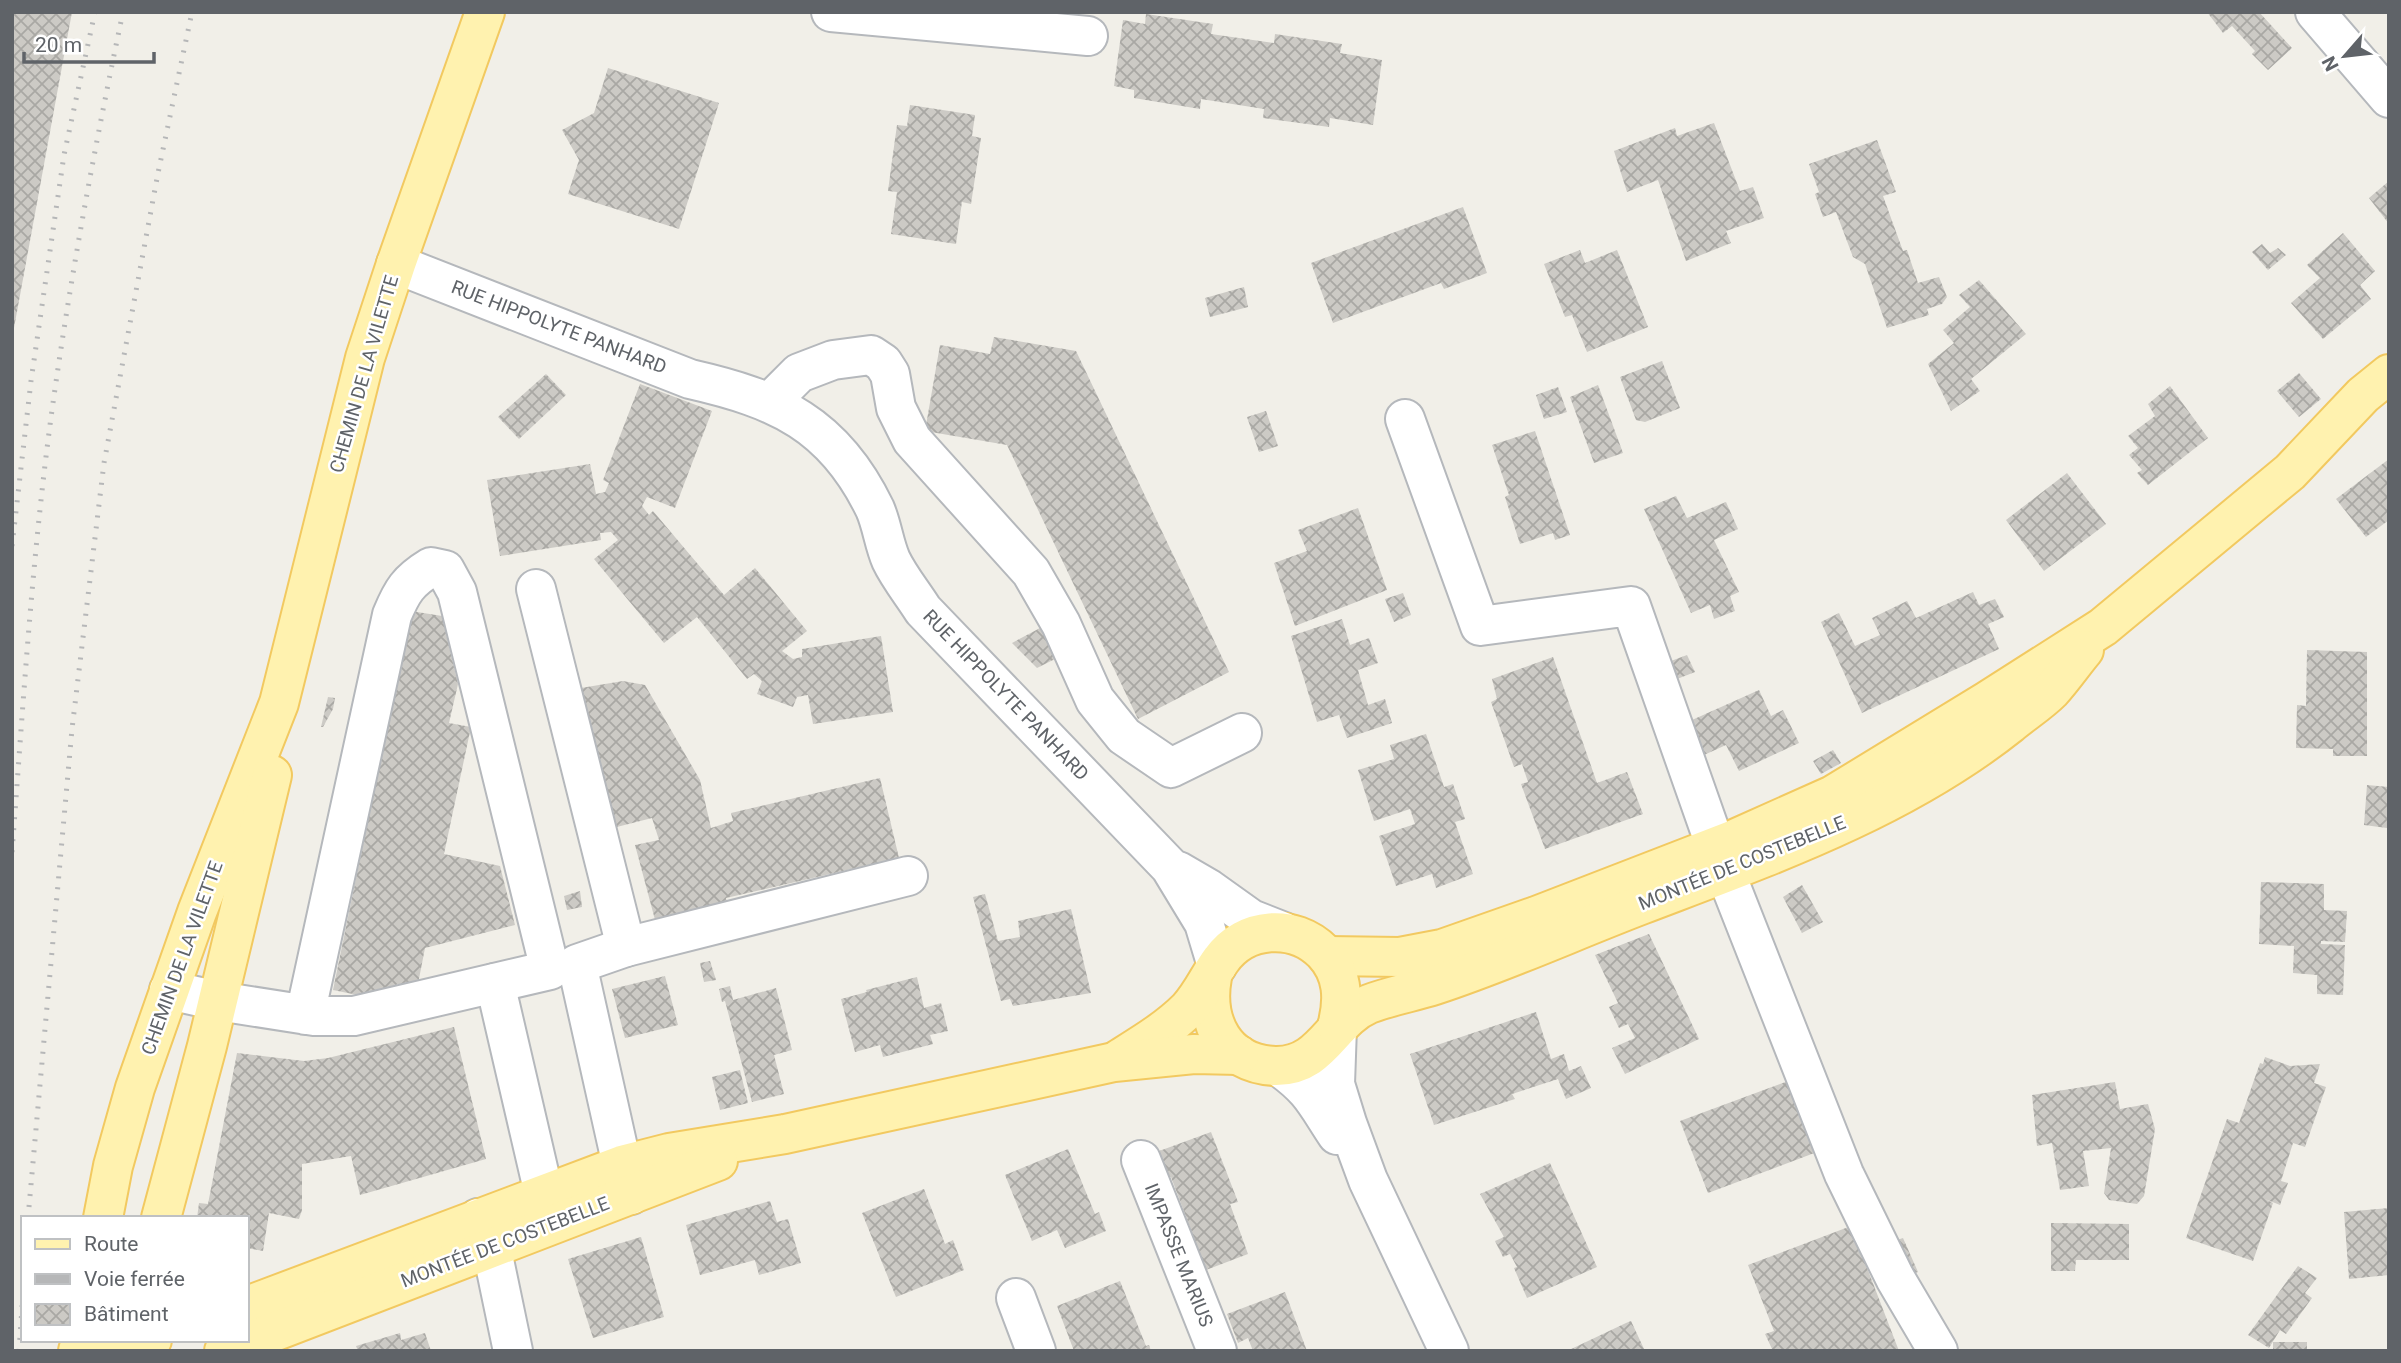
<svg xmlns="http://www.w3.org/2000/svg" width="2401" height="1363" font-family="Roboto,sans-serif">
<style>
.building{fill:url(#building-cross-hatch)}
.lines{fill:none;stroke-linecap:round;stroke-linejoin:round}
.minor-casing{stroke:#b5b8bc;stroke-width:42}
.major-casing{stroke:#f2c960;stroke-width:42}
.minor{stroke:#fff;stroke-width:38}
.major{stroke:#fff2af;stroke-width:38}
.rail{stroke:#b6b7b8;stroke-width:5;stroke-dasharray:2 9;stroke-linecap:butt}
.labels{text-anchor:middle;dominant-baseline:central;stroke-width:5;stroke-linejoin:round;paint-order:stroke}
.street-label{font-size:19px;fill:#5f6368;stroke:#fff}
</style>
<defs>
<pattern id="building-cross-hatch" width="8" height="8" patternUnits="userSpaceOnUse" patternTransform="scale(1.75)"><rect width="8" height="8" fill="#cccac5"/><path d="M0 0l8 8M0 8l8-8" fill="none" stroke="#a9a8a4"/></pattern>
</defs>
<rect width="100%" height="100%" fill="#f1efe8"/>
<g class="building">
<path d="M12 12H72L14 328H12Z"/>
<path d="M2207 12H2259L2292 48 2268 70 2252 54 2255 51 2232 26 2223 33Z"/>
<path d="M1146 14 1213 24 1211 34 1274 43 1275 34 1342 44 1340 53 1382 60 1373 125 1330 118 1329 127 1263 118 1264 109 1201 99 1200 109 1134 98V90L1114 86 1123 20 1145 24Z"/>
<path d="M608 68 719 103 679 229 568 194 579 160 562 130 594 113Z"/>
<path d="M910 105 975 115 972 136 981 138 971 204 962 202 956 244 891 234 897 192 888 191 891 168 897 125 907 126Z"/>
<path d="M1714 123 1740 191 1753 187 1764 218 1726 231 1731 243 1686 261 1658 180 1627 192 1614 151 1675 128 1677 136Z"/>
<path d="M1877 140 1896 192 1883 196 1903 251 1907 250 1918 283 1939 277 1947 297 1942 304 1927 309 1929 315 1887 328 1865 264 1853 257 1836 212 1823 217 1815 194 1819 192 1809 164Z"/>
<path d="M2389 181V224L2369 198Z"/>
<path d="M1463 207 1487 273 1444 289 1441 283 1333 323 1311 263Z"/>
<path d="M2343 233 2375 271 2360 285 2371 299 2323 339 2291 303 2320 278 2307 265Z"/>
<path d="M2262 244 2270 253 2278 248 2286 255 2268 270 2252 252Z"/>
<path d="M1580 250 1585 263 1617 250 1648 327 1587 352 1572 315 1565 317 1544 264Z"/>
<path d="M1979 280 2026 334 1971 379 1980 391 1951 411 1928 364 1954 343 1943 330 1970 307 1959 295Z"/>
<path d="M1244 287 1248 307 1210 317 1205 298Z"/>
<path d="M994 337 1076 351 1229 672 1138 719 1007 445 925 431 940 345 990 354Z"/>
<path d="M1662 361 1680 408 1645 422 1636 420 1620 377Z"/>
<path d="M2299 373 2321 399 2299 417 2277 391Z"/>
<path d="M546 374 566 395 519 439 498 417Z"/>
<path d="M640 384 712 411 675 508 647 497 642 506 649 515 653 511 724 595 755 568 807 631 782 651 793 659 802 657V649L881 636 893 712 813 724 808 695 797 697 793 707 757 694 762 681 754 674 747 679 697 617 664 643 594 559 618 540 611 532 600 533 601 540 500 556 487 480 590 464 596 494 605 492 609 483 603 480Z"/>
<path d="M1598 385 1623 453 1594 463 1570 397Z"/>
<path d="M2170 386 2208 438 2148 485 2137 473 2142 470 2129 455 2138 448 2128 436 2155 416 2148 404Z"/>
<path d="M1558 387 1567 412 1544 419 1536 395Z"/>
<path d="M1266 411 1278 446 1259 452 1247 417Z"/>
<path d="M1535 431 1570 535 1555 540 1553 533 1520 544 1505 497 1509 495 1492 445Z"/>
<path d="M2389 459V520L2366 537 2336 499Z"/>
<path d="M2067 473 2106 524 2044 571 2006 520Z"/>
<path d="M1676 496 1687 518 1726 502 1738 529 1714 540 1739 592 1730 596 1735 611 1714 619 1710 605 1691 613 1644 509Z"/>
<path d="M1358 508 1387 590 1295 626 1274 563 1307 551 1298 530Z"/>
<path d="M1973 592 1979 605 1995 599 2004 617 1988 624 1999 649 1862 713 1821 622 1839 613 1855 646 1880 635 1872 618 1907 601 1916 618Z"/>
<path d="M1403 593 1411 615 1394 622 1385 599Z"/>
<path d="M411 611 442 616 458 684 449 723 471 727 444 854 500 866 515 925 425 948 417 989 397 984 395 989 367 997 333 990Z"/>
<path d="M1342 619 1350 645 1369 638 1378 663 1358 670 1368 705 1385 699 1392 723 1347 738 1339 715 1317 722 1291 636Z"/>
<path d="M1042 627 1057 658 1037 668 1012 643Z"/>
<path d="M2307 650 2367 652V756H2333V749L2296 748 2297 705 2306 706Z"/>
<path d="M1687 655 1695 672 1677 679 1671 661Z"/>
<path d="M1553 657 1597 783 1627 772 1643 814 1545 849 1521 784 1528 782 1522 764 1514 767 1491 702 1497 699 1492 679Z"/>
<path d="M623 681 645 685 700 780 711 828 733 821 731 813 880 778 899 858 726 898 729 915 658 931 635 845 659 840 652 818 609 829 575 689Z"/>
<path d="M1759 690 1771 716 1783 710 1799 743 1739 771 1726 745 1704 755 1692 720Z"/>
<path d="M328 697 335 698 333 709 323 727H321Z"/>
<path d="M1426 734 1444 787 1453 784 1465 819 1455 822 1473 874 1436 888 1432 874 1396 886 1379 836 1415 824 1410 809 1374 821 1358 770 1394 759 1390 745Z"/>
<path d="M1833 750 1841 763 1821 774 1813 761Z"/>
<path d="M2367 785 2389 787 2387 828 2364 825Z"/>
<path d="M2261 882 2324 884V910L2347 911 2345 942 2321 941V944L2345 945 2343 995 2317 994V975L2293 973 2294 946 2259 944Z"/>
<path d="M1802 885 1823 922 1802 933 1783 897Z"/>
<path d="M580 891 582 907 567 910 564 896Z"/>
<path d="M985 894 998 941 1020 937 1018 921 1071 909 1091 993 1013 1006 1010 999 1001 1001 973 897Z"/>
<path d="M1649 934 1699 1039 1625 1074 1612 1048 1635 1038 1628 1024 1619 1028 1609 1007 1618 1003 1595 955Z"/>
<path d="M710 961 716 980 704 982 700 963Z"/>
<path d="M665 976 678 1025 625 1038 612 989Z"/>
<path d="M917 977 924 1008 941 1003 948 1031 930 1035 933 1044 883 1057 880 1045 855 1052 841 999 867 992 866 990Z"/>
<path d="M730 986 733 1000 776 988 792 1050 774 1055 784 1094 752 1102 725 1001 722 1002 719 989Z"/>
<path d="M1536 1012 1551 1059 1564 1054 1569 1071 1581 1066 1591 1088 1566 1099 1558 1079 1512 1094 1515 1099 1434 1125 1410 1054Z"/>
<path d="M454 1027 486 1159 360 1195 351 1156 302 1164V1210L299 1219 269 1213 263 1251 247 1248V1218H197L199 1203 208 1204 237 1053 304 1061 328 1058Z"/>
<path d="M2265 1057 2290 1066 2320 1064 2314 1083 2326 1087 2305 1147 2293 1143 2281 1181 2288 1183 2280 1205 2265 1199 2273 1203 2253 1261 2186 1238 2227 1119 2239 1123 2260 1063 2263 1064Z"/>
<path d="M740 1070 748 1103 720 1110 712 1077Z"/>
<path d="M1791 1080 1817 1152 1708 1193 1680 1121Z"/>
<path d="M2115 1082 2120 1109 2148 1104 2155 1129 2144 1196 2137 1204 2109 1200 2104 1193 2111 1148 2083 1151 2089 1186 2060 1190 2052 1143 2037 1146 2032 1095Z"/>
<path d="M1211 1132 1238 1202 1230 1204 1248 1254 1206 1270 1171 1177 1161 1181 1151 1154Z"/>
<path d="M1068 1149 1095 1214 1099 1212 1106 1231 1065 1248 1057 1230 1032 1241 1005 1175Z"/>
<path d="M1550 1163 1597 1267 1527 1298 1514 1268 1517 1267 1510 1254 1503 1257 1495 1241 1504 1237 1480 1194Z"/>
<path d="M924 1189 945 1244 953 1240 964 1270 896 1297 862 1213Z"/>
<path d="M770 1201 777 1222 788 1219 801 1263 759 1275 755 1260 700 1275 686 1225Z"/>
<path d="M2389 1208V1275L2349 1279 2344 1212Z"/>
<path d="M2051 1223 2129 1224V1260H2076L2075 1271H2051Z"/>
<path d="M1851 1226 1899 1351H1773L1765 1334 1774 1331 1748 1265Z"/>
<path d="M641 1237 664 1317 593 1338 568 1259Z"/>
<path d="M1903 1238 1918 1272 1904 1277 1891 1242Z"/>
<path d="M2298 1266 2317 1278 2305 1293 2312 1298 2286 1334 2280 1330 2269 1348 2248 1335Z"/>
<path d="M1120 1281 1146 1346 1149 1345 1151 1351H1074L1057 1306Z"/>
<path d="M1285 1292 1307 1351H1253L1248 1338 1238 1343 1227 1314Z"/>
<path d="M1631 1321 1645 1351H1567L1626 1323Z"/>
<path d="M400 1333 401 1340 425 1333 431 1351H358L356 1346Z"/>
<rect x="2273" y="1342" width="34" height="9"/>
</g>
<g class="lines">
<defs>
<g id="minor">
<path d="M831 12 1088 36"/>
<path d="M2315 12 2389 98"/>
<path d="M396 264 690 379C778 399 834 424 875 509 882 525 884 544 891 560 899 577 913 594 923 610L1170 867 1204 923 1217 966"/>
<path d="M770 402 799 373 833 360 871 355 883 363 890 374 896 408 912 440 1031 572 1061 624 1095 700 1124 736 1171 768 1242 733"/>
<path d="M1405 419 1480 626 1631 606 1720 859 1844 1174 1895 1278 1938 1351"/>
<path d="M536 589 626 947"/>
<path d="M1178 871 1209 889 1251 919 1284 932"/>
<path d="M495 983 544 1194"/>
<path d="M169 990 218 1001 314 1016H354L550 970 457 592 445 570 431 567C408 581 402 591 392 615L305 1015"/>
<path d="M1337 1027 1335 1084 1347 1123 1368 1180 1449 1351"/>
<path d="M1278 1066C1312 1090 1315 1102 1337 1135"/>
<path d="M1141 1160 1217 1351"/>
<path d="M631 1195 619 1152 577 964 626 947 908 876"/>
<path d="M478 1218 494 1260 513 1351"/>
<path d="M1016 1298 1036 1351"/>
</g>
<g id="major">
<path d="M1327 956 1400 957 1442 949 1536 916 1730 841 1833 795 1987 701 2103 627 2290 472 2363 395 2389 374"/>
<path d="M1212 977C1204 1021 1224 1064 1275 1066 1323 1067 1331 1020 1369 1004 1390 996 1413 992 1435 985 1505 962 1573 931 1641 905 1769 856 1902 810 2010 724 2023 713 2039 703 2051 691 2063 678 2073 663 2084 650"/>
<path d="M1119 1059C1143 1044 1168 1029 1188 1009 1202 994 1209 976 1221 960 1245 926 1294 923 1323 952 1344 974 1344 1000 1337 1027"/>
<path d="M103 1218 113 1166 135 1088 197 912 279 703 365 358 396 264 485 12"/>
<path d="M161 1218 207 1046 272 775"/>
<path d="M247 1306 622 1165 669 1153 785 1134 1114 1062 1194 1054 1239 1055"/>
<path d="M78 1351 81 1340"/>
<path d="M115 1351 152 1340"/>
<path d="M224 1351 718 1161"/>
</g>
</defs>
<use href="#minor" class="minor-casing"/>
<use href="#major" class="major-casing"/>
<use href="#minor" class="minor"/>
<use href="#major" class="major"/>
<g class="rail">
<path d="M12 546 31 381 64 155 95 12"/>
<path d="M12 852C24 695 33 538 56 382 74 258 97 135 123 12"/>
<path d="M28 1218 72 729 104 463 158 173 192 12"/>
<path d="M19 1351 23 1293"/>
</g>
</g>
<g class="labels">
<g class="street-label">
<text transform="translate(559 327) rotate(21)">RUE HIPPOLYTE PANHARD</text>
<text transform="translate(364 374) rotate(-74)">CHEMIN DE LA VILETTE</text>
<text transform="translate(1006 695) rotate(46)">RUE HIPPOLYTE PANHARD</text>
<text transform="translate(1742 863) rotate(-22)">MONTÉE DE COSTEBELLE</text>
<text transform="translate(182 958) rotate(-70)">CHEMIN DE LA VILETTE</text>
<text transform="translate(505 1242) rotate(-21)">MONTÉE DE COSTEBELLE</text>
<text transform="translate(1179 1255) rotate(68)">IMPASSE MARIUS</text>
</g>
</g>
<rect width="2401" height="1363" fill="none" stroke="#5f6368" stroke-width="28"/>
<rect x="21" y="1216" width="228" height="126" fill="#ffffff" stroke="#bfc1c3" stroke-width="2"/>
<rect x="35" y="1239" width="35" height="10" fill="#fff2af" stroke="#bfc1c3" stroke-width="2"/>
<text x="84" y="1251" font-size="21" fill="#5f6368">Route</text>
<rect x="35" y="1274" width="35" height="10" fill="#b6b7b8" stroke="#bfc1c3" stroke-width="2"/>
<text x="84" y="1286" font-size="21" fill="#5f6368">Voie ferrée</text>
<rect x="35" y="1304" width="35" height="21" fill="url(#building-cross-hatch)" stroke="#bfc1c3" stroke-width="2"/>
<text x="84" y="1321" font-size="21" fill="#5f6368">Bâtiment</text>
<g transform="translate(2345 56) rotate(242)" stroke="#ffffff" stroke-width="5" paint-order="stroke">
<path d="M0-5L12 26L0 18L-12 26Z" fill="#5f6368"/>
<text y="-10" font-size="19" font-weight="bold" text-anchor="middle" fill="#5f6368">N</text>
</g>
<path d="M24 52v10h130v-10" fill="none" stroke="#5f6368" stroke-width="3.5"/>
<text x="35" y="52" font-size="21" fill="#5f6368" stroke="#ffffff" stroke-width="5" paint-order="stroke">20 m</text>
</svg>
